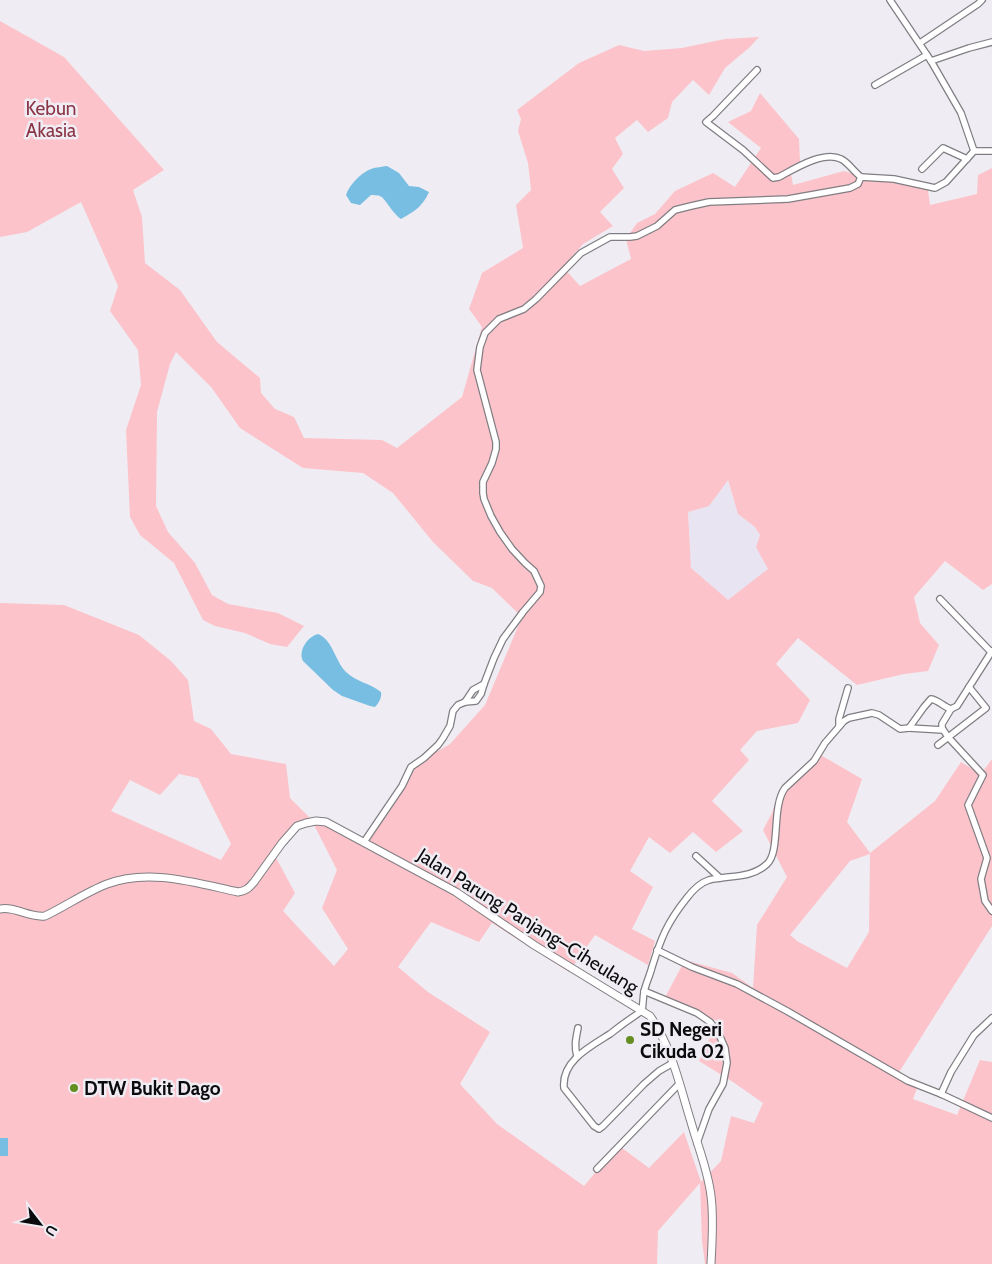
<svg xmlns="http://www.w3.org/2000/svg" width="992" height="1264" font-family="Cabin,sans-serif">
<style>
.built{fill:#e9e4f2}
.green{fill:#fcc3ca;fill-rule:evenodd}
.water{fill:#78bee3}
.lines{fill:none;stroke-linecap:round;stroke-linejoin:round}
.minor-casing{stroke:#807e83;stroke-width:8}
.tertiary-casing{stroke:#807e83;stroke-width:9}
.minor{stroke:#fff;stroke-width:5.5}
.tertiary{stroke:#fff;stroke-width:7}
.poi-dot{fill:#648f20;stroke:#efedf3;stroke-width:2}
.labels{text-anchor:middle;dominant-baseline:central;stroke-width:5;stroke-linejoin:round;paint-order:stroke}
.park-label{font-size:19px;fill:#8b3547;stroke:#efedf3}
.street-label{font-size:19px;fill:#0b0b0d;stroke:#efedf3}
.poi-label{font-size:19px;font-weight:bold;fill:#0b0b0d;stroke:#efedf3;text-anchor:start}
</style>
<rect width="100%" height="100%" fill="#efedf3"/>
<path class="built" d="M727 479 738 514 755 527 760 535 756 547 768 569 728 601 691 568 688 512 709 506Z"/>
<path class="green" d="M0 21 64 57 164 170 133 190 142 217 145 263 180 290 217 342 260 378 261 393 275 409 294 417 304 438 382 440 397 448 462 397 482 327 469 309 482 273 523 248 516 205 531 190 528 163 518 131 521 119 517 110 579 63 619 45 644 51 682 48 725 39 759 37 750 47 725 68 709 95 693 80 672 102 668 118 648 132 637 120 615 138 623 154 612 169 624 188 600 212 613 226 583 244 563 267 580 286 631 259 626 239 637 223 655 214 675 191 713 173 735 187 761 148 728 122 751 111 760 93 799 139 800 163 790 169 793 185 844 171 868 178 927 183 930 205 977 194 978 175 992 168V584L983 590 945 561 914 597 920 623 939 645 928 671 904 674 857 685 798 638 776 664 810 700 798 723 757 731 740 750 749 760 712 801 743 831 716 852 693 832 670 853 649 837 630 871 653 887 632 929 655 941 648 965 595 935 569 972 492 923 479 942 431 922 398 967 428 992 490 1032 460 1084 497 1124 584 1186 618 1145 649 1168 684 1132 701 1182 721 1161 731 1116 754 1123 763 1103 733 1082 699 1061 718 1021 662 1003 685 960 732 973 753 988 757 925 787 877 763 830 772 813 781 787 819 754 862 779 847 822 870 853 935 801 961 762 981 774 992 759V926L937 1012 898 1074 919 1083 913 1099 957 1115 980 1060 992 1062V1264H705L702 1241 700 1183 658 1231 657 1264H0V603L64 605 139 635 171 661 188 680 194 721 211 729 231 754 286 764 290 798 311 819 366 844 414 765 450 744 485 705 522 617 492 588 473 581 433 542 393 493 363 473 303 468 240 428 211 387 176 352 170 364 157 412 156 506 168 532 195 563 212 595 228 604 278 613 304 626 287 647 270 644 245 633 215 626 203 620 174 563 140 535 130 517 126 430 141 385 138 350 110 311 118 286 81 202 27 232 0 237ZM728 480 738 514 755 527 760 535 756 547 768 569 728 600 691 568 688 512 709 506ZM179 774 198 778 231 844 221 860 111 811 130 780 160 795ZM311 819 337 870 322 908 348 949 334 966 283 911 295 893 273 852 290 831ZM870 854 869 932 847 968 797 941 790 935 850 861Z"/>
<g class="water">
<path d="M387 166 399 173 409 186 419 187 429 192C422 207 415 211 401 219 392 213 386 199 380 196 378 195 373 195 371 195L360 205 351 203 346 195C349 185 361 173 371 169 376 167 382 167 387 166Z"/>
<path d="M318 634C333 640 335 661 346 672 356 682 370 683 381 692 382 697 379 703 375 707L370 706 342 696 333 690 303 661C298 651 307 637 318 634Z"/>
<rect x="0" y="1138" width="8" height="18"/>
</g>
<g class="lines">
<defs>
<g id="minor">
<path d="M890 0 931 61 961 113 974 151"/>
<path d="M920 43 978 4 982 0"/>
<path d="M931 61 969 48 992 42"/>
<path d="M757 70 713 116 706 122 743 150 773 178 779 177C794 169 824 150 841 159 848 162 854 172 861 177"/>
<path d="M875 85 927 55"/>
<path d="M922 169 943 148 967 159"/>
<path d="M940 599 991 652"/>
<path d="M465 702 473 690 484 684"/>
<path d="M951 709 942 724V728L948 737 983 775 968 805 987 858 981 879 985 901 992 911"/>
<path d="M839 726V719L848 688"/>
<path d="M909 728 943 730"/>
<path d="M938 745 986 708 969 687"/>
<path d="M364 842 402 786 411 767 424 758 438 745 443 738 450 726 453 711 458 705 465 702 476 701 481 694 484 684 494 658 503 639 523 612 540 592 541 586 534 571 525 563 512 549 500 532 491 516 484 499 483 493V482L492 463 496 449V442L477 370 480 347 485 333 499 319 524 309 536 299 581 253 610 237H630L637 236 657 226 675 210 691 206 709 202 788 199 850 188 858 184 861 177 894 179 935 188 946 182 974 151H992"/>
<path d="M696 856 720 878"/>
<path d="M657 950 692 967 737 984 787 1011 908 1081 941 1094 992 1118"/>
<path d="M644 991 697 1013 710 1022 718 1032 725 1048 727 1063 723 1084 709 1109 697 1143"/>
<path d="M577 1056C574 1046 576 1038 578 1028"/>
<path d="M673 1063 659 1071 644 1084 603 1126 599 1129 594 1126 564 1088C561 1061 591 1046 610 1034 620 1026 631 1018 642 1011 643 1005 643 998 644 992 646 983 650 975 652 967 661 938 667 923 686 899 692 891 699 883 709 880 729 875 751 879 767 864 781 851 771 807 785 788L814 761 825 743 844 721 849 718 872 713 879 715 900 729 909 728 924 707 931 699C938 700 944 707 951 709L957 706 992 651"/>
<path d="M941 1094 951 1072 974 1035 992 1018"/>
<path d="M597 1169 679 1084"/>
</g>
<path id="tertiary" d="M0 909C15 906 29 918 45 916 66 906 86 892 107 884 149 868 196 883 238 892 246 891 249 888 254 882L282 843 297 826 306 823 316 821 326 822 456 892 534 945 650 1016C672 1047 680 1087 691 1122 698 1147 708 1170 711 1196 714 1218 712 1241 711 1264"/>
</defs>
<use href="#minor" class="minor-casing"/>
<use href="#tertiary" class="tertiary-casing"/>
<use href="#minor" class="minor"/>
<use href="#tertiary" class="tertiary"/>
</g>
<g class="poi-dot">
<circle cx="630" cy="1040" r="5"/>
<circle cx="74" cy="1088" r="5"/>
</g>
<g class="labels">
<g class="park-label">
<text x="51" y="108">Kebun<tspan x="51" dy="22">Akasia</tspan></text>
</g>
<g class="street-label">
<text transform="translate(528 921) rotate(32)">Jalan Parung Panjang–Ciheulang</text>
</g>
<g class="poi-label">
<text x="640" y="1029">SD Negeri<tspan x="640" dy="22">Cikuda 02</tspan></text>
<text x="84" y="1088">DTW Bukit Dago</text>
</g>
</g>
<g transform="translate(40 1224) rotate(121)" stroke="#efedf3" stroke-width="4" paint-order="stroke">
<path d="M0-4L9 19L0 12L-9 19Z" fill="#0b0b0d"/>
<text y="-8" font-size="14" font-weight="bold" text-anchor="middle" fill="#0b0b0d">U</text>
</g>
</svg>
